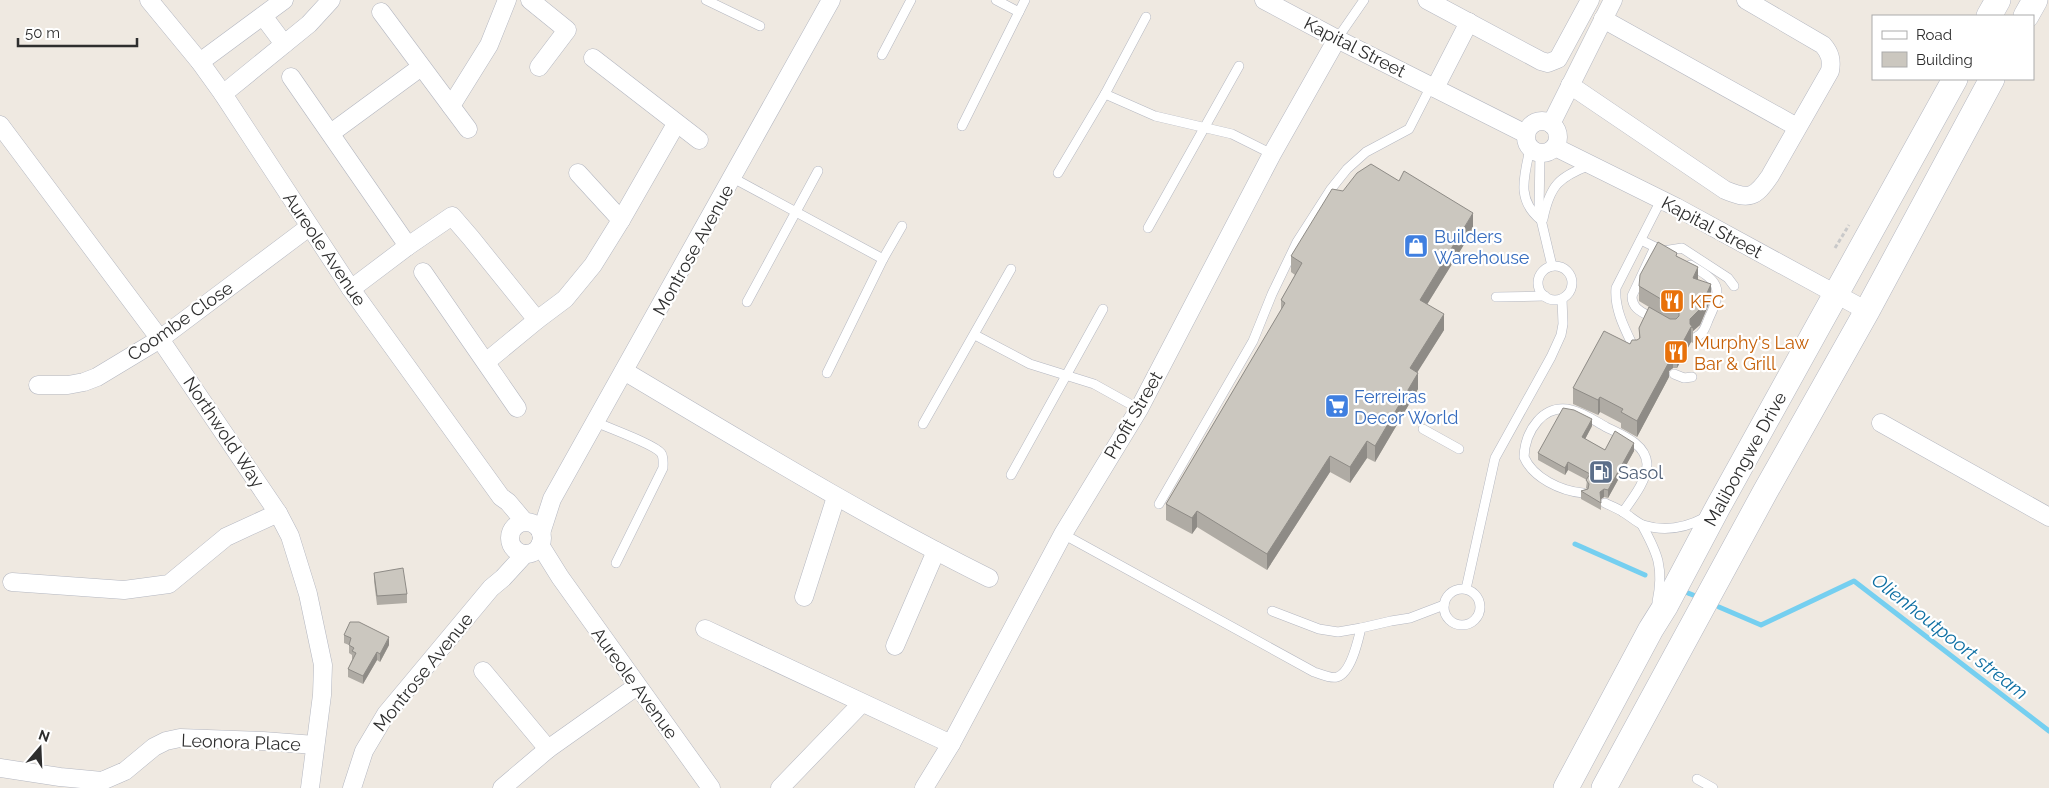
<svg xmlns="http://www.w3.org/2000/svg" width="2049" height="788" font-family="Raleway,sans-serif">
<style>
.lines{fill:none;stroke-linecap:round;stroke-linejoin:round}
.stream{stroke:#75cff0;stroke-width:5}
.service-casing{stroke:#b4b7c1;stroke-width:10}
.minor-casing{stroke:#b4b7c1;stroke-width:19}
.secondary-casing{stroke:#b4b7c1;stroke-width:26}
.path{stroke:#c9c9c9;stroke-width:3;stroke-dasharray:4 2.5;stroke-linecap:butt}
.service{stroke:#fff;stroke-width:9}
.minor{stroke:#fff;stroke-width:18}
.secondary{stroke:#fff;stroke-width:25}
.wall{fill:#afaba4}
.shaded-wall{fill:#8e8b86}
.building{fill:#cbc7bf;stroke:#8e8b86}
.labels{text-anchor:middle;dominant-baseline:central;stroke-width:4.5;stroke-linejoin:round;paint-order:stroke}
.street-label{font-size:18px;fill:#2e2e2e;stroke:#fff}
.shop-label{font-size:18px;fill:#366cbe;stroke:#fff;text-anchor:start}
.food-label{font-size:18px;fill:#c56008;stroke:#fff;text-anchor:start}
.service-label{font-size:18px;fill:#4e5e75;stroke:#fff;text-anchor:start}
.water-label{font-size:19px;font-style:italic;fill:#0d6fa3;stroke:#fff}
</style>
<rect width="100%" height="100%" fill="#efe9e1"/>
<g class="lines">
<g class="stream">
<path d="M1575 544 1645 575"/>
<path d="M1688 593 1693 595"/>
<path d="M1719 607 1761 625 1854 581 2049 731"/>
</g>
<defs>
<g id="service">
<path d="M706 0 760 26"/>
<path d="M996 0 1019 12"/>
<path d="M1337 39 1364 0"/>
<path d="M882 55 911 0"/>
<path d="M1105 94 1146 17"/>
<path d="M962 126 1025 0"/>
<path d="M1530 149C1524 177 1516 200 1541 220"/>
<path d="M1540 153 1539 211 1552 266"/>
<path d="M1058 173 1105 94 1155 116 1232 134 1272 154"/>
<path d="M733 178 883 259"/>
<path d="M1543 219C1550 185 1559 177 1590 165"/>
<path d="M1148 228 1239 66"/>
<path d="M1641 240 1663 251 1682 248 1728 278 1734 286"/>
<path d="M1655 247 1632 296C1632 310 1644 313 1655 319"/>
<path d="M1690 265C1718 281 1724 287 1709 318 1706 325 1704 334 1696 337"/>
<circle cx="1555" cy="283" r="17"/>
<path d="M1496 297 1545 296"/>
<path d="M747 302 818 171"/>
<path d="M975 335 1030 364 1094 384 1139 409"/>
<path d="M1635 350C1626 331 1614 310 1616 288L1661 200"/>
<path d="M827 373 883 259 902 226"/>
<path d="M1674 374 1684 378 1692 377"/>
<path d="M596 422C608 428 654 444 661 453 664 457 663 463 663 468L616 563"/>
<path d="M923 424 1011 269"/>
<path d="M1423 429 1459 449"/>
<path d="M1011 475 1103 309"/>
<path d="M1583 493C1561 491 1533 478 1524 457 1525 431 1543 403 1572 410 1584 413 1595 421 1606 427 1622 435 1646 444 1647 464 1647 481 1632 499 1623 512"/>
<path d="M1605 503C1611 506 1617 508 1623 512 1630 516 1636 522 1643 525 1665 532 1685 528 1704 518"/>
<path d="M1159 504 1253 341 1272 294 1297 242 1331 189 1347 169 1366 152 1409 129 1431 86"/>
<path d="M1642 525C1658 554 1664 568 1657 602"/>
<path d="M1063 534 1314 672C1321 674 1330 679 1337 677 1351 673 1358 641 1361 628L1391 621 1410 618 1444 605"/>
<circle cx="1462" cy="607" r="18"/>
<path d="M1466 589 1495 458 1551 357 1561 335 1563 324 1562 299"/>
<path d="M1272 611 1319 629 1338 632 1361 628"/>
<path d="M1697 779 1713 788"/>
</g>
<g id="minor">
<path d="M149 0 200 62 223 94 351 289 501 497 508 502 524 521"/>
<path d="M530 0 567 30 539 67"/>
<path d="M1264 0 1337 39 1526 134"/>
<path d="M1427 0 1541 61 1548 63 1558 59 1590 0"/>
<path d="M381 12 468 129"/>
<path d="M263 16 284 44"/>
<path d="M1603 19 1797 127"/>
<path d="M593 58 699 140"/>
<path d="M200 62 284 0"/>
<path d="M291 77 408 246"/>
<path d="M1570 85 1725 190C1749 200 1755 198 1770 176L1830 71C1832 60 1830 53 1823 45L1746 0"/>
<path d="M1435 88 1469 22"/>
<path d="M223 94 309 24 331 0"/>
<path d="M451 106 489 45 507 0"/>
<circle cx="1542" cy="137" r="16"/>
<path d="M1551 124 1613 0"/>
<path d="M0 125 160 339 278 513 290 536 308 594 323 665 322 695 310 788"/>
<path d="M331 133 421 67"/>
<path d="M1555 147 1676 207 1867 311"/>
<path d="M578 173 621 220"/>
<path d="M423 272 517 408"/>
<path d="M351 289 408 246 452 216 471 238 537 320 486 362"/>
<path d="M537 320 565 299 593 265 621 220 676 124"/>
<path d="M624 371C745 443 864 516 989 578"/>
<path d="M38 385H68L84 382 97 377 160 339 309 227"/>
<path d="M1881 423 2049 517"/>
<circle cx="526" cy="538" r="16"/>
<path d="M541 533 552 499 831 0"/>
<path d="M540 545 560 577 711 788"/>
<path d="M12 582 124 590 169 584 226 537 278 513"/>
<path d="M804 597 836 497"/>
<path d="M705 629 951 744"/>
<path d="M895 646 936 551"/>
<path d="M483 671 548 749"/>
<path d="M0 768 60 777 102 781 125 771 154 747 166 741 180 738 263 741 315 745"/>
<path d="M352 788 364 751 386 714 491 588 503 578 525 554"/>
<path d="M502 788 548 749 637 686"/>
<path d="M780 788 861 704"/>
<path d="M924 788 951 744 1063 534 1139 409 1272 154 1337 39"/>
</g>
<g id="secondary">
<path d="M1989 16 1998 0"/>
<path d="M2026 16 2035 0"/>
<path d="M1566 788 1651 629 1666 605 1718 507 1955 79"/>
<path d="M1604 788 1765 492 1867 311 1992 79"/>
</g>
</defs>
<use href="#service" class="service-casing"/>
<use href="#minor" class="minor-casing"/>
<use href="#secondary" class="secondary-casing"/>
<path class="path" d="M1835 248 1849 225"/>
<use href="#service" class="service"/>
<use href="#minor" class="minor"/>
<use href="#secondary" class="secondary"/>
</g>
<g class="wall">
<path d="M1473 230 1427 304 1444 330 1417 372 1418 389 1375 462 1367 458 1350 483 1330 472 1267 570 1197 527 1192 534 1166 520V504L1281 310V300L1295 275 1291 272V256Z"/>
<path d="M1677 256 1698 280 1711 299 1700 325 1693 331V343L1691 342 1677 368H1673L1669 371V377L1637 437 1621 428V423L1600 412 1598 415 1573 404V388L1630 344 1639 339V328L1649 307 1639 301V286Z"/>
<path d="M1592 426 1585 439 1605 450 1634 451 1608 498 1604 497 1601 499V510L1581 499V491L1587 489 1586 488 1587 480 1568 470 1565 475 1538 460V453Z"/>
<path d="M374 573 407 594V603L377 605 374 581Z"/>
<path d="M344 635 389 645 380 662 377 660 363 684 348 677V669L352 660V655L349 653V645L344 643Z"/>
</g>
<g class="shaded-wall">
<path d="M1473 213V230L1420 316V300Z"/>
<path d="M1698 267V282L1693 278Z"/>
<path d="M1711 284V299L1700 325 1693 331V328L1691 327V342L1677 368V353L1690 319Z"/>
<path d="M1444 314V330L1410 384V368Z"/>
<path d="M1673 353V368L1669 371V377L1637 437V421L1668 356Z"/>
<path d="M1418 373V389L1375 462V446Z"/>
<path d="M1600 397V412L1598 415V400Z"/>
<path d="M1592 419V426L1582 445V437Z"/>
<path d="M1367 441V458L1350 483V467Z"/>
<path d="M1634 443V451L1608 498V490Z"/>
<path d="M1330 456V472L1267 570V554Z"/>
<path d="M1568 462V470L1565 475V468Z"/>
<path d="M1604 489V497L1600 500V492Z"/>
<path d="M1197 511V527L1192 534V518Z"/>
<path d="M389 637V645L380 662V654Z"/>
<path d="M377 652V660L363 684V676Z"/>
</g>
<g class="building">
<path d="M1371 164 1399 181 1404 171 1473 213 1420 300 1444 314 1410 368 1418 373 1375 446 1367 441 1350 467 1330 456 1267 554 1197 511 1192 518 1166 504 1285 303 1281 300 1302 263 1291 256 1332 189 1343 191 1357 173Z"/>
<path d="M1658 242 1677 253 1676 256 1698 267 1693 278 1711 284 1700 309 1690 319V324L1693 328 1691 327 1677 353H1673L1668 356 1669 362 1637 421 1621 412 1623 409 1600 397 1598 400 1573 388 1604 331 1630 344 1632 340H1637L1640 338 1639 328 1649 307 1670 319H1676L1679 316V311L1676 308 1639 286 1640 275Z"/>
<path d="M1563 408 1574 410 1592 419 1582 437 1605 450 1615 431 1634 443 1608 490 1604 489 1600 492 1601 503 1581 491 1588 489 1589 484 1586 480 1590 474 1568 462 1565 468 1538 453Z"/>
<path d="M403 568 407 594 377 596 374 573Z"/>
<path d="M350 622H359L389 637 380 654 377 652 363 676 348 669 356 653 352 651 354 648 349 645 351 638 344 635Z"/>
</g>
<defs>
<symbol id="shop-square" viewBox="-11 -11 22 22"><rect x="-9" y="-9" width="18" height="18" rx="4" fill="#3f7fe0" stroke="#fff"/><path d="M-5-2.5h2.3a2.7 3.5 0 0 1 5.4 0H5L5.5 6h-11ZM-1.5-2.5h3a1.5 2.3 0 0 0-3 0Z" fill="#fff"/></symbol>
<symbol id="restaurant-square" viewBox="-11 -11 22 22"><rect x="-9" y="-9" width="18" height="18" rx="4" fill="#e8710a" stroke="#fff"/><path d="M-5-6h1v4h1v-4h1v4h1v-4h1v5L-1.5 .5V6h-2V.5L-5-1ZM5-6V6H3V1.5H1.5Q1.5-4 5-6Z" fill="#fff"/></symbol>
<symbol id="supermarket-square" viewBox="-11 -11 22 22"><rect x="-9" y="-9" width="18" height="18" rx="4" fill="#3f7fe0" stroke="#fff"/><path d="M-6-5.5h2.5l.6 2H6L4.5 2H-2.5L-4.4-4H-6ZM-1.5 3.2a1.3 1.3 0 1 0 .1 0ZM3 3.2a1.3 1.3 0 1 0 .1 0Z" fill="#fff"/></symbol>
<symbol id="fuel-square" viewBox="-11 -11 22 22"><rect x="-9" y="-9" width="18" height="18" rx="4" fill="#5c6f8a" stroke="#fff"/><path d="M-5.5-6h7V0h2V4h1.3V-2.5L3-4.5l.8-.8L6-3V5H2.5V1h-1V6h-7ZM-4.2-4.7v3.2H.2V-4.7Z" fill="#fff"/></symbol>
</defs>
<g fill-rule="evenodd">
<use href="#shop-square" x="1402" y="232" width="28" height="28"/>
<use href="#restaurant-square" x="1658" y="287" width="28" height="28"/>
<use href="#restaurant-square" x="1662" y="338" width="28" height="28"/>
<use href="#supermarket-square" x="1323" y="392" width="28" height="28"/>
<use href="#fuel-square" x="1587" y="458" width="28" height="28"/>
</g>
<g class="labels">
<g class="street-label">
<text transform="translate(1355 47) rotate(27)">Kapital Street</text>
<text transform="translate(1712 227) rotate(28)">Kapital Street</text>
<text transform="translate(325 249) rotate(56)">Aureole Avenue</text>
<text transform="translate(693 250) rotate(-61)">Montrose Avenue</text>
<text transform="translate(180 321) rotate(-35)">Coombe Close</text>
<text transform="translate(1133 415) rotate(-60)">Profit Street</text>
<text transform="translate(224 432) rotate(56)">Northwold Way</text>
<text transform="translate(1745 459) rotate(-61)">Malibongwe Drive</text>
<text transform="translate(423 672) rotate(-51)">Montrose Avenue</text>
<text transform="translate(635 683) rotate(54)">Aureole Avenue</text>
<text transform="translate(241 742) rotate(2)">Leonora Place</text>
</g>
<g class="shop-label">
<text x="1434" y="236">Builders<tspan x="1434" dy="21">Warehouse</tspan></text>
<text x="1354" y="396">Ferreiras<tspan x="1354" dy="21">Decor World</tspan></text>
</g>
<g class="food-label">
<text x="1690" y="301">KFC</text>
<text x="1694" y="342">Murphy's Law<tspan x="1694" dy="21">Bar &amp; Grill</tspan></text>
</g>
<g class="service-label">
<text x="1618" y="472">Sasol</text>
</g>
<g class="water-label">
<text transform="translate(1950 636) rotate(38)">Olienhoutpoort stream</text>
</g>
</g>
<rect x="1872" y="15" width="162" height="65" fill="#ffffff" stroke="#ababab"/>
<rect x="1882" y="31" width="25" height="8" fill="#ffffff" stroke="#ababab"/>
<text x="1916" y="40" font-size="15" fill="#2e2e2e">Road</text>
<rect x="1882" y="52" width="25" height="15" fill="#cbc7bf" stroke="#ababab"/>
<text x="1916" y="65" font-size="15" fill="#2e2e2e">Building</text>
<g transform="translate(40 748) rotate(19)" stroke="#ffffff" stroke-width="4" paint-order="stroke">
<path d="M0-4L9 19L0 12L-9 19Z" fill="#2e2e2e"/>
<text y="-8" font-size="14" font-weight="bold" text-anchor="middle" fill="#2e2e2e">N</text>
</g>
<path d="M18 38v8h119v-8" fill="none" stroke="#2e2e2e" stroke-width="2.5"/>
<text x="25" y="38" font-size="15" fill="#2e2e2e" stroke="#ffffff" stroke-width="4" paint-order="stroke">50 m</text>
</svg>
